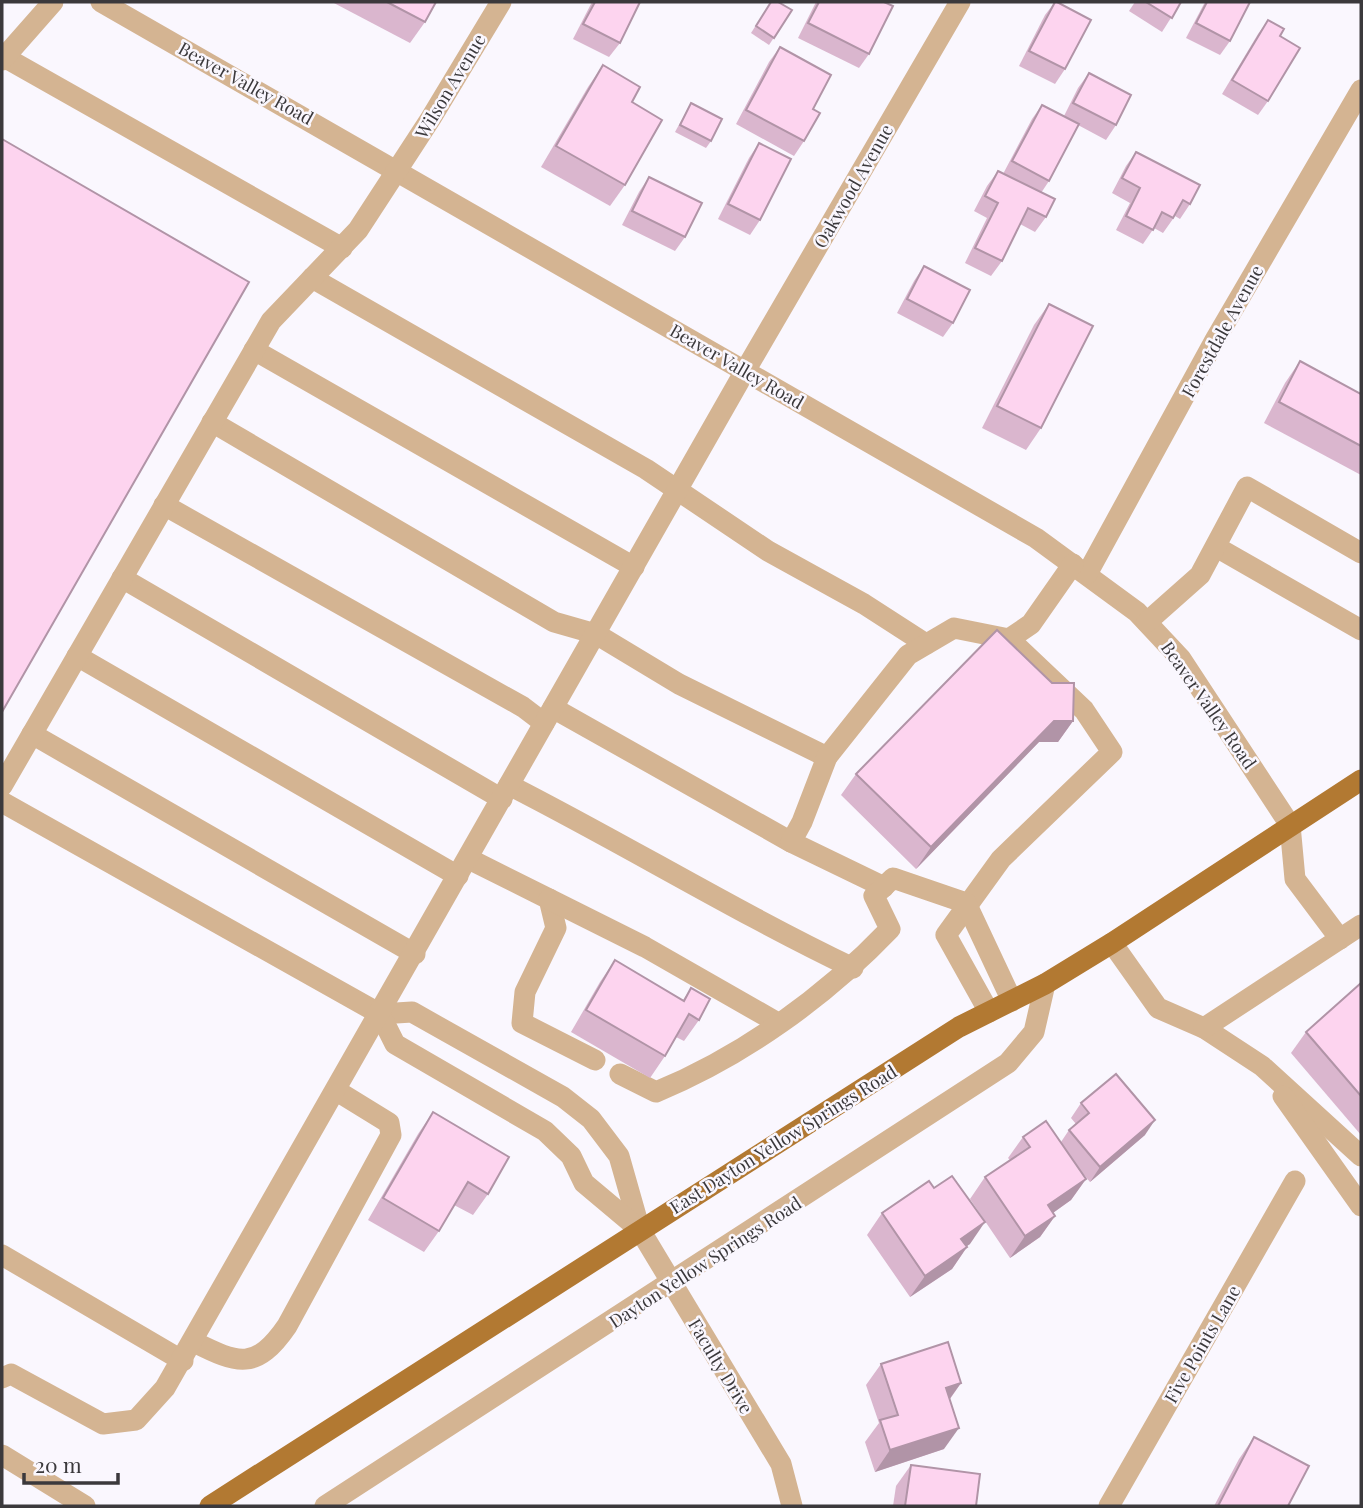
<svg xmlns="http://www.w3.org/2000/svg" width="1363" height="1508" font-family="'Playfair Display',serif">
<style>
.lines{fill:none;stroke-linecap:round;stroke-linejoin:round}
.minor{stroke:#d4b492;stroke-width:21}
.major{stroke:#b27932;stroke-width:21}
.wall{fill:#dab6ce}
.shaded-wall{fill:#b194a7}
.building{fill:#fdd4ef;stroke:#b194a7;stroke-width:2}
.labels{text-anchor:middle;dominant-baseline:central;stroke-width:5;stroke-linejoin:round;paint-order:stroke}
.street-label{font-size:18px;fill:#3b393c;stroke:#faf7fe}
</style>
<rect width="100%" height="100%" fill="#faf7fe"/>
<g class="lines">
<g class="minor">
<path d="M101 2 1036 538 1137 612 1181 659 1290 825 1295 879 1340 939"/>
<path d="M4 57 342 248"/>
<path d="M2 60 53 2"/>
<path d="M312 278 646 469 768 551 864 604 926 644"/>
<path d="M254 350 634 567"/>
<path d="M212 422 554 622 596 634 679 684 827 757"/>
<path d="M164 505 523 707 544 723"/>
<path d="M1218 548 1361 630"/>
<path d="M1087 574 1215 340 1361 90"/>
<path d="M122 578 502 799"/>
<path d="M1147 622 1200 575 1247 487 1361 553"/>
<path d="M1009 639 1031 624 1073 564"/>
<path d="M77 656 458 876"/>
<path d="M553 708 791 842"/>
<path d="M32 734 415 954"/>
<path d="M509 785C625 844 736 912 853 968"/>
<path d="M2 786 271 321 358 230 431 118 501 2"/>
<path d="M2 802 380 1014 412 1012 563 1097 591 1119 619 1156 640 1230 781 1464 792 1506"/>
<path d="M469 859 549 899 556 928 525 992 522 1023 595 1060"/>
<path d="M884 887 791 842 802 822 827 757 908 655 954 628 1009 639 1084 710 1112 752 1001 859 946 935 989 1012"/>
<path d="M549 899 645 947 778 1023"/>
<path d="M1112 943 1158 1008 1204 1028 1262 1066 1361 1156"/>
<path d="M380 1014 395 1044 545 1131 571 1156 584 1183 640 1230"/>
<path d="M1204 1028 1361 925"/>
<path d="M620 1074 656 1092C743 1056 825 997 890 929L874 896 893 878 966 903 1012 1001"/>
<path d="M1283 1096 1361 1206"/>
<path d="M2 1255 183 1361"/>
<path d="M194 1342C238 1364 256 1371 287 1326L391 1135 389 1123 337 1091"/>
<path d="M2 1378 11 1374 103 1424 136 1420 165 1388 745 371 960 2"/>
<path d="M2 1455 85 1506"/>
<path d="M325 1506 1008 1063 1034 1032 1045 984"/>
<path d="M1109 1506 1295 1181"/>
</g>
<path class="major" d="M210 1506 959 1027 1045 984 1112 943 1361 780"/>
</g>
<g class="wall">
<path d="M332 2H436L425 22 410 43Z"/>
<path d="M592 2H640L620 43 609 57 573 39Z"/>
<path d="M771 2 792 10 769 45 751 33Z"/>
<path d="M816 2H884L869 54 859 68 798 38Z"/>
<path d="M1055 2 1065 69 1055 84 1019 66 1045 15Z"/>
<path d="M1135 2H1181L1162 32 1129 11Z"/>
<path d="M1205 2H1250L1230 41 1220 55 1186 38Z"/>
<path d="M1268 20 1280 36 1268 101 1258 115 1222 94 1258 34Z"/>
<path d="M780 47 813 109 804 141 794 156 736 124 769 62Z"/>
<path d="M603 65 632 102 625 185 610 206 541 167 588 87Z"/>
<path d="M1089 73 1116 125 1106 140 1078 125 1049 181 1041 193 1046 217 1035 232 1020 224 1002 261 991 276 965 263 987 218 974 211 987 186 998 171 1003 174 1032 119 1042 105 1064 116 1078 88Z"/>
<path d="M691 103 711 141 706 148 675 132Z"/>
<path d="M759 143 760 220 750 235 718 219 749 158Z"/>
<path d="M1136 152 1190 204 1180 219 1175 216 1163 233 1154 228 1143 244 1116 230 1130 203 1112 193 1126 166Z"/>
<path d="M649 177 685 237 675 251 622 225 639 192Z"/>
<path d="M924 266 953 323 943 337 897 313 914 281Z"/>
<path d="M1049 304 1041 428 1026 450 982 428 1034 325Z"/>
<path d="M1300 361 1361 394V475L1264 423 1285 383Z"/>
<path d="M1073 721 1058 742H1039L916 869 841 795 856 774Z"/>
<path d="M615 960 683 1000 691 988 699 1020 684 1041 676 1037 665 1056 650 1078 571 1032 600 982Z"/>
<path d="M1361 983V1135L1291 1053 1306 1032Z"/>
<path d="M1081 1103 1145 1135 1090 1182 1079 1169 1086 1179 1071 1200 1053 1213 1055 1216 1040 1237 1010 1258 970 1199 985 1177 1010 1160 1008 1158 1023 1137 1061 1142 1069 1130 1076 1124 1071 1118Z"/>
<path d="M433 1112 488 1194 473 1215 454 1205 439 1231 424 1252 368 1220 418 1134Z"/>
<path d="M882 1213 970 1244 966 1246 967 1247 952 1269 910 1297 867 1235Z"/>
<path d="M881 1364 961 1383 950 1399 944 1449 875 1472 865 1442 879 1423 866 1385Z"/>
<path d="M1254 1437 1288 1506H1214L1239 1459Z"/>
<path d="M911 1465 976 1506H893L896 1486Z"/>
</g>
<g class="shaded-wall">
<path d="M1054 721H1073L1058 742H1039L916 869 931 847Z"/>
<path d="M1155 1120 1145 1135 1090 1182 1100 1167Z"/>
<path d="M1086 1179 1071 1200 1033 1227 1048 1205Z"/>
<path d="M1055 1216 1040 1237 1010 1258 1025 1236Z"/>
<path d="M985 1222 970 1244 946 1261 961 1239Z"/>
<path d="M967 1247 952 1269 910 1297 925 1276Z"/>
<path d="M961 1383 946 1404V1388Z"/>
<path d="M959 1428 944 1449 875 1472 890 1450Z"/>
</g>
<g class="building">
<path d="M387 2H436L425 22Z"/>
<path d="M595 2H640L620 43 583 24Z"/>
<path d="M771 2H778L792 10 774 38 756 26Z"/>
<path d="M819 2H884L893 6 869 54 808 23Z"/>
<path d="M1055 2H1057L1091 20 1065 69 1029 51Z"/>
<path d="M1146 2H1181L1172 18Z"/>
<path d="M1207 2H1250L1230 41 1196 23Z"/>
<path d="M1268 20 1284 29 1280 36 1300 48 1268 101 1232 80Z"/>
<path d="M780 47 831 75 813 109 820 113 804 141 746 110Z"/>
<path d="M603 65 640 87 632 102 662 120 625 185 556 146Z"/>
<path d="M1089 73 1131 95 1116 125 1073 103Z"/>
<path d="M691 103 722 119 711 141 680 125Z"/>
<path d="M1042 105 1079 124 1049 181 1012 161Z"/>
<path d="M2 139 249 282 2 712Z"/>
<path d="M759 143 791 159 760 220 728 204Z"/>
<path d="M1136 152 1200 185 1190 204 1183 200 1173 218 1162 212 1153 230 1126 216 1140 188 1122 178Z"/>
<path d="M998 171 1055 199 1046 217 1028 208 1002 261 975 248 998 203 985 196Z"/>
<path d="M649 177 702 203 685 237 632 211Z"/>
<path d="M924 266 970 290 953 323 907 299Z"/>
<path d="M1049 304 1093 326 1041 428 997 406Z"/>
<path d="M1300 361 1361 394V446L1279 402Z"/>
<path d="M997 630 1052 683H1074L1073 721H1054L931 847 856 774Z"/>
<path d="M615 960 684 1001 691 988 710 999 699 1020 689 1014 665 1056 586 1010Z"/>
<path d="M1361 983V1096L1306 1032Z"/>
<path d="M1116 1074 1155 1120 1100 1167 1069 1130 1089 1113 1081 1103Z"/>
<path d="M433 1112 509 1157 488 1194 468 1182 439 1231 383 1198Z"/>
<path d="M1046 1121 1086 1179 1048 1205 1055 1216 1025 1236 985 1177 1030 1147 1023 1137Z"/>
<path d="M952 1176 985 1222 961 1239 967 1247 925 1276 882 1213 929 1181 934 1188Z"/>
<path d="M948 1342 961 1383 946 1388 959 1428 890 1450 880 1420 898 1415 881 1364Z"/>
<path d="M1254 1437 1309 1466 1288 1506H1218Z"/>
<path d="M911 1465 980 1474 976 1506H905Z"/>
</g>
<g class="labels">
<g class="street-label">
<text transform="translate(246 83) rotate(29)">Beaver Valley Road</text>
<text transform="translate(450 86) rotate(-59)">Wilson Avenue</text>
<text transform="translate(853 186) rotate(-60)">Oakwood Avenue</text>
<text transform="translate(1222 331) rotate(-61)">Forestdale Avenue</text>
<text transform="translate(737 366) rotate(30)">Beaver Valley Road</text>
<text transform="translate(1209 705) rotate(55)">Beaver Valley Road</text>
<text transform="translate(783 1139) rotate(-32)">East Dayton Yellow Springs Road</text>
<text transform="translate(705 1262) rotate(-33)">Dayton Yellow Springs Road</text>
<text transform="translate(1202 1344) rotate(-60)">Five Points Lane</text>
<text transform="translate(721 1366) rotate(59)">Faculty Drive</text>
</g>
</g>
<rect width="1363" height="1508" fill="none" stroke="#3b393c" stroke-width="7"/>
<path d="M24 1473v10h94v-10" fill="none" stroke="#3b393c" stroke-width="3.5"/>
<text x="35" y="1473" font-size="21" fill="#3b393c" stroke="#faf7fe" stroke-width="5" paint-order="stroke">20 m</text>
</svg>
